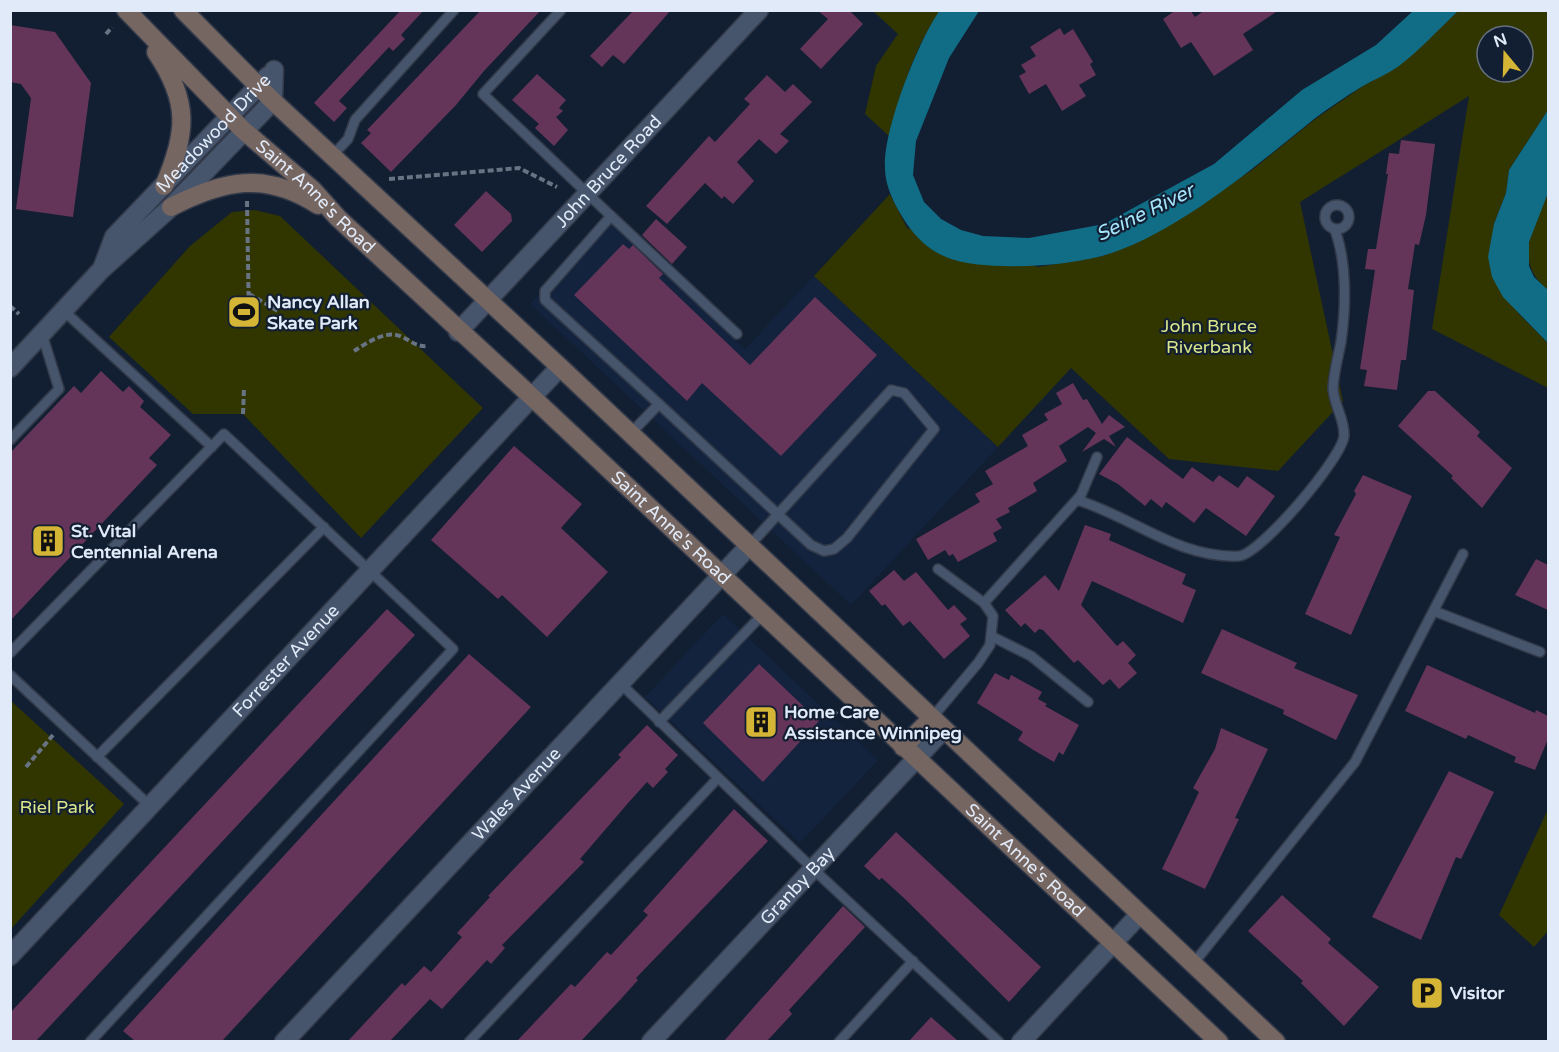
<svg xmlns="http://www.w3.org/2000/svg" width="1559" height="1052" font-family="'Varela Round',sans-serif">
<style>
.built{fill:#13233d}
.green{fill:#313500;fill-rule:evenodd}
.water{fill:#116c85}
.building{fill:#653459}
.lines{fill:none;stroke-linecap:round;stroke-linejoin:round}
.service-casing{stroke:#323a4a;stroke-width:12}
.minor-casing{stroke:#323a4a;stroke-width:21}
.tertiary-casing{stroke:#323a4a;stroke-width:21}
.secondary-casing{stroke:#323a4a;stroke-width:21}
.path{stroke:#687384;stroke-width:4;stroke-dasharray:6 3;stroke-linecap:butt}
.service{stroke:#46556c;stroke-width:9}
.minor{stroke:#46556c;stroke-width:18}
.tertiary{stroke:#46556c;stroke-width:18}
.secondary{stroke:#766661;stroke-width:18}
.labels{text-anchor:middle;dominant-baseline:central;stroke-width:4.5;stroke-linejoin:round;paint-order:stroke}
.street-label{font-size:18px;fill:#e1eaf8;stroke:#121f32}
.poi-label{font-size:18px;font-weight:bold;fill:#e1eaf8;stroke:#121f32;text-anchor:start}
.park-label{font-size:18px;fill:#dbe78a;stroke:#121f32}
.water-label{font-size:20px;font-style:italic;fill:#a6e5fb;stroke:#121f32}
</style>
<rect width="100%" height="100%" fill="#121f32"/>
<g class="built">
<path d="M608 220 745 349 814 276 998 447 851 605 530 304Z"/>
<path d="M723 614 878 760 800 843 645 697Z"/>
</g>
<g class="green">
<path d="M873 11H940C916 44 898 97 890 137L865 114 876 66 898 34Z"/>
<path d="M1458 11H1548V110L1509 170 1506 193 1494 224 1518 313 1548 343V388L1432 329 1469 96 1300 202 1343 401 1278 471 1169 459 1071 368 998 447 814 276 890 194 907 228 1038 267 1102 256 1136 243 1191 211 1252 170 1314 120 1360 88 1398 66ZM1487 36H1523V72H1487Z"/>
<path d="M1548 193V290C1513 262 1532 227 1548 193Z"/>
<path d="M255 210 280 216 483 408 361 538 243 414H193L109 337 190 246 232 212Z"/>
<path d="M10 700 124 804 11 929H10Z"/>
<path d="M1548 809V931L1534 947 1499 915Z"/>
</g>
<g class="water">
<path d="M940 10 979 11 949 58 916 141 913 175 924 202 941 219 961 230 983 236 1029 238 1104 224 1214 164 1302 90 1376 45 1413 11H1458C1439 29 1420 50 1399 66 1388 74 1375 79 1363 86 1346 96 1329 108 1314 119 1256 166 1174 236 1102 256 1069 264 1036 267 1003 266 947 265 920 253 894 202 889 191 885 180 885 168 883 130 918 41 940 10Z"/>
<path d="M1548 110V193L1529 242V266L1534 277 1548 290V343L1503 297 1492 277 1488 257 1494 224 1506 193 1509 170Z"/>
</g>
<g class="building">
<path d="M401 10H424L401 35 405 39 393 51 389 47 339 101 347 108 334 122 314 103Z"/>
<path d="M481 10H541L484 71 456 105 391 172 361 143 371 133 367 130Z"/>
<path d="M634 10H671L624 64 613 55 602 67 590 56Z"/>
<path d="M817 10H849L863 24 821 69 800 49 828 19Z"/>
<path d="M1176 10H1190L1195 17 1205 10H1279L1243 34 1253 50 1214 76 1191 42 1181 48 1163 19Z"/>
<path d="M10 25 55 32 91 83 73 217 16 209 31 98 21 84 10 82Z"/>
<path d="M1060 28 1064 35 1073 29 1093 62 1090 64 1096 75 1079 85 1086 96 1062 111 1046 84 1029 94 1019 76 1026 72 1021 65 1036 56 1030 47Z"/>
<path d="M537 74 566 100 559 108 563 111 556 117 568 130 554 146 535 128 539 124 512 100Z"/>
<path d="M767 75 785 92 793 84 812 102 780 134 789 141 776 154 759 139 737 162 754 181 733 204 724 196 722 199 705 183 667 224 646 206 709 136 715 142 750 104 744 99Z"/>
<path d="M1401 140 1435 144 1426 215 1419 245 1415 244 1408 289 1414 290 1406 360H1401L1397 390 1364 386 1367 370 1360 369 1375 270 1365 269 1368 249H1376L1388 174H1386L1389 153 1399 154Z"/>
<path d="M486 191 511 214 512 221 482 252 454 225Z"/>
<path d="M656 219 687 247 672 264 642 235Z"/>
<path d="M623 244 629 249 633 245 663 274 659 278 750 365 815 297 877 355 781 456 702 383 687 401 574 295Z"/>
<path d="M101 371 123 392 129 386 144 401 140 407 171 435 149 458 157 465 10 621V453L74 386 81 393Z"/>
<path d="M1073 383 1083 400 1087 399 1102 424 1109 415 1125 427 1109 436 1116 447 1104 439 1082 452 1096 433 1088 427 1059 446 1067 461 1033 483 1037 491 1008 508 1010 512 996 519 1002 528 993 533 997 541 958 562 953 554 949 556 945 550 928 560 916 539 980 502 975 494 993 484 985 471 1028 446 1022 435 1048 420 1044 414 1062 404 1056 393Z"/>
<path d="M1428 391H1435L1480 432 1477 436 1512 468 1482 508 1451 478 1453 476 1398 426Z"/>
<path d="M1127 437 1183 479 1192 467 1213 482 1219 475 1238 488 1247 476 1275 496 1246 536 1206 508 1194 523 1166 502 1162 508 1151 499 1145 506 1118 484 1099 474Z"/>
<path d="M514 446 582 504 561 528 608 572 547 637 502 595 498 599 431 540Z"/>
<path d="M1363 475 1412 496 1351 635 1305 614 1340 537 1334 535 1356 494 1354 491Z"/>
<path d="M1085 525 1111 534 1109 540 1186 574 1182 584 1196 590 1183 623 1092 581 1081 605 1117 646 1123 641 1136 655 1128 663 1137 673 1119 689 1110 679 1103 685 1078 660 1074 663 1043 630 1039 629 1035 633 1025 623 1021 627 1005 610 1045 575 1059 591Z"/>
<path d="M1536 559 1548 565V610L1515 595Z"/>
<path d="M894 570 904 581 916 572 948 610 954 605 967 619 960 624 970 636 944 659 910 621 903 626 885 604 882 606 869 591Z"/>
<path d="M387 609 415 635 36 1041H10V1013Z"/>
<path d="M1222 629 1297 663 1294 668 1358 695 1336 740 1283 714 1284 710 1201 673Z"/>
<path d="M469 654 531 707 222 1041H135L123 1031Z"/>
<path d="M759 664 819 721 763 782 703 723Z"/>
<path d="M1427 665 1535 713 1536 710 1548 716V739L1535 770 1514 762 1516 757 1468 735 1466 739 1405 711Z"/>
<path d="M995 673 1009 680 1011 675 1042 692 1038 699 1047 704 1045 706 1079 725 1063 755 1059 752 1054 762 1035 751 1018 740 1023 732 977 703Z"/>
<path d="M647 725 678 755 665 769 668 772 653 788 647 782 629 802 580 859 584 862 502 945 505 948 491 964 487 960 442 1009 430 999 390 1041H348L402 983 405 986 424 966 431 972 462 937 457 933 490 897 488 896 621 757 618 755Z"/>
<path d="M1221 728 1268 749 1235 818 1239 819 1205 889 1162 869 1199 792 1193 788 1215 749Z"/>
<path d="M1449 771 1494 792 1461 859 1456 857 1421 940 1372 917Z"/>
<path d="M734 809 768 841 636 978 638 980 620 1000 581 1041H517L571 984 575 987 607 952 611 955 648 915 643 911Z"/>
<path d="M896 832 1041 967 1009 1002 905 899 882 878 879 880 864 866Z"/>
<path d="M1282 895 1331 939 1328 943 1379 987 1344 1026 1301 983 1303 981 1248 931Z"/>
<path d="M843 906 865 927 789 1010 792 1014 767 1041H724Z"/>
<path d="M931 1017 958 1041H909Z"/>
</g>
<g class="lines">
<defs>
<g id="service">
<path d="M561 10 483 94 611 216"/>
<path d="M332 156 348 139 355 120 454 10"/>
<circle cx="1337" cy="217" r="12"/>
<path d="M64 311 212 447"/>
<path d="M659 404 545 300V291L611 216 737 334"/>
<path d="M630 434 659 404 811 545 824 551 834 549 847 538 934 429 904 393 891 390 749 546"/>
<path d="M10 440 59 389 42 334"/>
<path d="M1077 500C1131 516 1179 559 1239 556 1261 554 1342 458 1344 436 1345 419 1333 404 1333 387 1334 372 1338 357 1341 342 1346 307 1347 263 1335 230"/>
<path d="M984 603 1081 495 1097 457"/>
<path d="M1434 611 1540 652"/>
<path d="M991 636 1031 656 1088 702"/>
<path d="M10 653 224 434 453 649 90 1042"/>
<path d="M10 675 150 806"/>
<path d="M621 684 812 868 999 1042"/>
<path d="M931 719 978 663 990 645 993 616 984 603 938 569"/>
<path d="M659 722 762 615"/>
<path d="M97 757 324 527"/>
<path d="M1193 964 1355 762 1463 554"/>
<path d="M469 1042 718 778"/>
<path d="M839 1042 913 961"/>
</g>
<g id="minor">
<path id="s1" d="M458 332 759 10"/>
<path id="s2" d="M10 956 560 367"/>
<path id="s3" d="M284 1042 749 546"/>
<path id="s4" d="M651 1042 943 730"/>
<path d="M1021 1042 1140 914"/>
</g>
<g id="tertiary">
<path id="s5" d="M102 269 114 237 268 76"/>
<path d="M10 368 101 270 171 207 273 101 274 70"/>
</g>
<g id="secondary">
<path id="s6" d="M126 10 243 130 313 190 338 218 532 397 1219 1042"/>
<path d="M183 10 273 101 560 367 1276 1042"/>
<path d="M156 52C190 102 187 133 164 186"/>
<path d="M171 207C224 180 265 171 318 205"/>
<path d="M903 747 931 719"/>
</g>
</defs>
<use href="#service" class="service-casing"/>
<use href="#minor" class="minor-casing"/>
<use href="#tertiary" class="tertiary-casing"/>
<use href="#secondary" class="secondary-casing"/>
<g class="path">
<path d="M106 34 112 27"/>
<path d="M389 179 519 168 557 187"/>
<path d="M247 201 249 323"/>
<path d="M249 294 278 311"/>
<path d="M10 306 19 314"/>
<path d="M354 351C367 343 386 329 402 337 413 342 416 347 428 346"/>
<path d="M243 414 244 388"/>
<path d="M833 716 837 711"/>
<path d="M26 767 53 735"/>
</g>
<use href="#service" class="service"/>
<use href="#minor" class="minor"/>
<use href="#tertiary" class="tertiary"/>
<use href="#secondary" class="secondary"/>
</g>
<defs>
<symbol id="stadium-square" viewBox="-11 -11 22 22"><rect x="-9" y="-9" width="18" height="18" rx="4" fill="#d5b535" stroke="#121f32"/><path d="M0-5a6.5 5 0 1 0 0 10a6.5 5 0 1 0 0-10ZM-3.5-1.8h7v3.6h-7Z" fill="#111"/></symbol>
<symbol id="building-square" viewBox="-11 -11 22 22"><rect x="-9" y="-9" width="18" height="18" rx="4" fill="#d5b535" stroke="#121f32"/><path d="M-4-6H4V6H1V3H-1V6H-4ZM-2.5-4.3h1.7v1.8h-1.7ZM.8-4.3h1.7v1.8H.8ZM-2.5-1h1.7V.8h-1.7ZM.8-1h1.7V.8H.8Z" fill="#111"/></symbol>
<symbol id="parking-square" viewBox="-11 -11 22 22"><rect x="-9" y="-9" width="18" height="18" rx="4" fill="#d5b535" stroke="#121f32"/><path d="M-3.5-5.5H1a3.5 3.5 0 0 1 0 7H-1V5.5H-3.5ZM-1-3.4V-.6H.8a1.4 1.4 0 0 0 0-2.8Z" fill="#111"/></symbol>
</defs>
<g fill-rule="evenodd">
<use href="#stadium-square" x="225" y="293" width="38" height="38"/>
<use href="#building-square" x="29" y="522" width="38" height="38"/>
<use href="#building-square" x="742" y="703" width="38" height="38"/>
<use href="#parking-square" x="1408" y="974" width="38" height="38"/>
</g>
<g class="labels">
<g class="street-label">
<text stroke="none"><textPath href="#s5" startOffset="178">Meadowood Drive</textPath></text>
<text stroke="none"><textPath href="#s1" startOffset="220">John Bruce Road</textPath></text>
<text stroke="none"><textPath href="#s6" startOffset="266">Saint Anne's Road</textPath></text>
<text stroke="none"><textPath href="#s6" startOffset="752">Saint Anne's Road</textPath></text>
<text stroke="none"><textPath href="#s2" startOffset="404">Forrester Avenue</textPath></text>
<text stroke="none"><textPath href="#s3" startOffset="340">Wales Avenue</textPath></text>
<text stroke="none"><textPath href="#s6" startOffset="1238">Saint Anne's Road</textPath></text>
<text stroke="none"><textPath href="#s4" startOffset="214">Granby Bay</textPath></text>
</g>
<g class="poi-label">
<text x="267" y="302">Nancy Allan<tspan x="267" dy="21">Skate Park</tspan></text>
<text x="71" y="531">St. Vital<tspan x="71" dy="21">Centennial Arena</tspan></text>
<text x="784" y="712">Home Care<tspan x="784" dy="21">Assistance Winnipeg</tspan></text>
<text x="1450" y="993">Visitor</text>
</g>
<g class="park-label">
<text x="1209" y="326">John Bruce<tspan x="1209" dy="21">Riverbank</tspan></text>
<text x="57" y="807">Riel Park</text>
</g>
<g class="water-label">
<text transform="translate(1145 213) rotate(-26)">Seine River</text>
</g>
</g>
<rect width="1559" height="1052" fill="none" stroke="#e1eaf8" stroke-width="24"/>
<g transform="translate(1505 54) rotate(341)"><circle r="28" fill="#121f32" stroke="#657081" stroke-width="1.5"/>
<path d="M0-4.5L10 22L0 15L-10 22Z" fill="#d5b535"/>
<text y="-9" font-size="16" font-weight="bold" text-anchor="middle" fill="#e1eaf8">N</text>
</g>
</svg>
